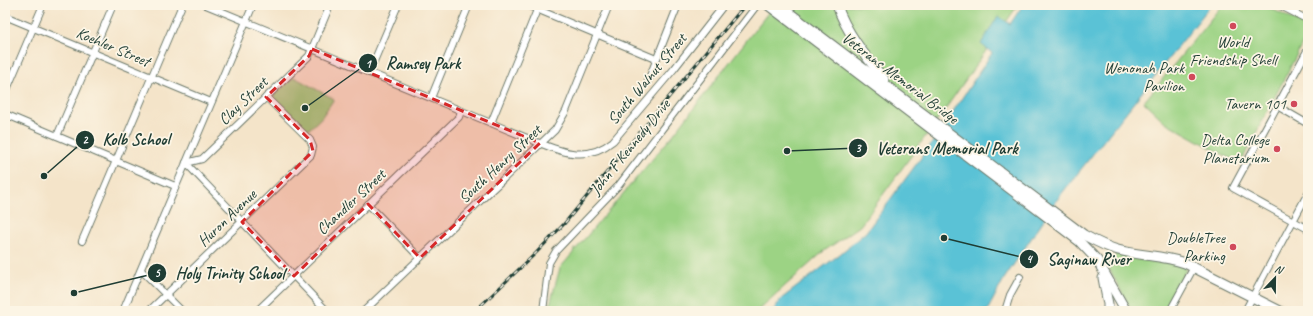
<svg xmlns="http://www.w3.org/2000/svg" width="1313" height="316" font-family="Caveat,sans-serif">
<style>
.green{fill:#9cd384;stroke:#5e885c}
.water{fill:#5ac2d6;stroke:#3c8085}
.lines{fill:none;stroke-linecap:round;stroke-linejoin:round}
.minor-casing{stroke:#6a7768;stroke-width:8}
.highway-casing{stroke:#6a7768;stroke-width:11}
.minor{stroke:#fff;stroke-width:6}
.highway{stroke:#fff;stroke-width:9}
.rail-casing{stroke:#1f3d34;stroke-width:3}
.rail{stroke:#fcf5e5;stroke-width:1.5;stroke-dasharray:4.5;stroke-linecap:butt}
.marked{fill:#d62828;fill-opacity:0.2;stroke:#d62828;stroke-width:3;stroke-dasharray:8 5;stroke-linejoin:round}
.poi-dot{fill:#d1495b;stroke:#fcf5e5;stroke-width:1.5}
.labels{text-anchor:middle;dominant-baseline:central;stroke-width:3.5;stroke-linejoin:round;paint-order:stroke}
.poi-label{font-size:16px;fill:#1f3d34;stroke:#fcf5e5;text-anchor:end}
.street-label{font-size:16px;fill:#1f3d34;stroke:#fcf5e5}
.leader{fill:none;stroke:#1f3d34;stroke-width:1.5}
.callout-dot{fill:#1f3d34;stroke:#fcf5e5;stroke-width:1.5}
.mark-label{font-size:12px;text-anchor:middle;font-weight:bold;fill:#fff}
.callout-label{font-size:17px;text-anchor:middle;font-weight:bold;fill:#1f3d34;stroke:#fcf5e5;stroke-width:3.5;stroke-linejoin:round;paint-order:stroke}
</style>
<rect width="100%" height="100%" fill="#fcf5e5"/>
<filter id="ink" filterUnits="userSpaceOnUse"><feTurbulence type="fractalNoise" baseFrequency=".025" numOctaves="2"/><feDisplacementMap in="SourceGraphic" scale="8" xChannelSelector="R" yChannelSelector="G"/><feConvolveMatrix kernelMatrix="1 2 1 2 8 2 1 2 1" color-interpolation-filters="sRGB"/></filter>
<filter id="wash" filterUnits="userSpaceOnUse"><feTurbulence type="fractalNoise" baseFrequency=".012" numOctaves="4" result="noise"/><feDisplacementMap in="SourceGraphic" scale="16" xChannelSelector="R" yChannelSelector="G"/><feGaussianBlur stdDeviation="0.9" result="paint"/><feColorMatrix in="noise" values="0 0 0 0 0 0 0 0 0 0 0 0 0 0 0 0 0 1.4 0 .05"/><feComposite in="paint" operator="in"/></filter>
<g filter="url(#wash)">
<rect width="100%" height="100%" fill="#f4e4c9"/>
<g class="green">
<path d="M774 5H1018L941 115 860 226 824 251 757 311H548L560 268 573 253 574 249H576L673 135Z"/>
<path d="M1222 5H1264L1308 27V33L1240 164 1165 122 1144 102Z"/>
<path d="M294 77 334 99 321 118 305 133 274 99V95Z"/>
<path d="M1116 254 1185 265 1186 270 1164 311H1132L1107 265Z"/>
</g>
<path class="water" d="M1023 5H1211L1059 197 1004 279 987 311H773L781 299 840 254 866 232 932 143 992 53 981 44 998 16 1010 24Z"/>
</g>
<g filter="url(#ink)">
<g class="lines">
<defs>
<g id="minor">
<path d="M206 5 532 140C562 152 586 163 613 141L674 69 724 5"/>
<path d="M527 5 656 59"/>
<path d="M1279 5 1308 20"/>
<path d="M5 16 211 102"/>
<path d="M1308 49 1233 188 1308 229"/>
<path d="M369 73 398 5"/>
<path d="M648 81 678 5"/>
<path d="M5 94 43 5"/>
<path d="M431 98 469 5"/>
<path d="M1277 106 1308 124"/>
<path d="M5 114 175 186"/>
<path d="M491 123 539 5"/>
<path d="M57 136 113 5"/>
<path d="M186 163 202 159 309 56 330 5"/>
<path d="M186 163 327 311"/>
<path d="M368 204 420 258"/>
<path d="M82 241 182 5"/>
<path d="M141 270 182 311"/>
<path d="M123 311 253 5"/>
<path d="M149 311 311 155 313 147 310 140 266 97"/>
<path d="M257 311 459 117 461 111"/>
<path d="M364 311 555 130 566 111 609 5"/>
<path d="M543 311 549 263 556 251 619 185 757 5"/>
<path d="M1005 311 1010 295 1020 277"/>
<path d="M1170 311 1194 267"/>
<path d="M1245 311 1308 193"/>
</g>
<g id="highway">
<path d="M768 5 1079 241 1097 260 1126 311"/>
<path d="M779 5 1084 235C1095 241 1106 247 1118 250 1140 256 1163 255 1185 263L1280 311"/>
<path d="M837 5C845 31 867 58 884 79"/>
<path d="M1103 278 1108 304V311"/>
</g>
</defs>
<use href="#minor" class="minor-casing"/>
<use href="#highway" class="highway-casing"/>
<use href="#minor" class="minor"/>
<use href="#highway" class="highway"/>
<defs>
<path id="rail" d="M475 311 536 253 564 224 745 5"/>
</defs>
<use href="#rail" class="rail-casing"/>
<use href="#rail" class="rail"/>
</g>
</g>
<path class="marked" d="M312 49 540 143 420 258 368 204 294 276 242 222 313 151 310 140 266 97 309 56Z"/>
<g class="poi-dot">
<circle cx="1233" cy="26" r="4"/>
<circle cx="1192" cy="77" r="4"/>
<circle cx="1294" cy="104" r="4"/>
<circle cx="1277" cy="149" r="4"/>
<circle cx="1233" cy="247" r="4"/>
</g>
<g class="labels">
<g class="poi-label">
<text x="1233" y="42" text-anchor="middle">World<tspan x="1233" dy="18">Friendship Shell</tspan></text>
<text x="1184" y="68">Wenonah Park<tspan x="1184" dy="18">Pavilion</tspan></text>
<text x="1286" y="104">Tavern 101</text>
<text x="1269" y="140">Delta College<tspan x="1269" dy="18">Planetarium</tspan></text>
<text x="1225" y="238">DoubleTree<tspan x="1225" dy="18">Parking</tspan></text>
</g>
<g class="street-label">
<text transform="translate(113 47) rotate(23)">Koehler Street</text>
<text transform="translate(900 78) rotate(37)">Veterans Memorial Bridge</text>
<text transform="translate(647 79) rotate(-50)">South Walnut Street</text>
<text transform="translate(243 101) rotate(-44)">Clay Street</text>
<text transform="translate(630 147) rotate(-51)">John F Kennedy Drive</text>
<text transform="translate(500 164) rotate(-43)">South Henry Street</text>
<text transform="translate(351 202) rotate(-43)">Chandler Street</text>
<text transform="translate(227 218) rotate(-44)">Huron Avenue</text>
</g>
</g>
<path class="leader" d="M305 108L368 63M44 176L85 140M787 151L858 148M944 238L1029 259M74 293L157 273"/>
<g class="callout-dot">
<circle cx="305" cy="108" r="4"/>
<circle cx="44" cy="176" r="4"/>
<circle cx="787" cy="151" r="4"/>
<circle cx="944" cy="238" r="4"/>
<circle cx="74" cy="293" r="4"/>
<circle cx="368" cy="63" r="10"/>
<circle cx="85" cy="140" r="10"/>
<circle cx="858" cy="148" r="10"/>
<circle cx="1029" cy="259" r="10"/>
<circle cx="157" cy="273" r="10"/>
</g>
<g class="mark-label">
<text x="368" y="68">1</text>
<text x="85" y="144">2</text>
<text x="858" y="152">3</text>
<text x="1029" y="263">4</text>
<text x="157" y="277">5</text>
</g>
<g class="callout-label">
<text x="423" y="69">Ramsey Park</text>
<text x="136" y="145">Kolb School</text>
<text x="947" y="154">Veterans Memorial Park</text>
<text x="1089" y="265">Saginaw River</text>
<text x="230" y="279">Holy Trinity School</text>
</g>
<rect width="1313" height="316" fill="none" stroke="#fcf5e5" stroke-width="20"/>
<g transform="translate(1275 278) rotate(22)" stroke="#fcf5e5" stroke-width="3" paint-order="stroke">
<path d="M0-3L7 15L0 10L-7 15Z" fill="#1f3d34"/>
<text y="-6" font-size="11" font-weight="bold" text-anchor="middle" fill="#1f3d34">N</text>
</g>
</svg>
